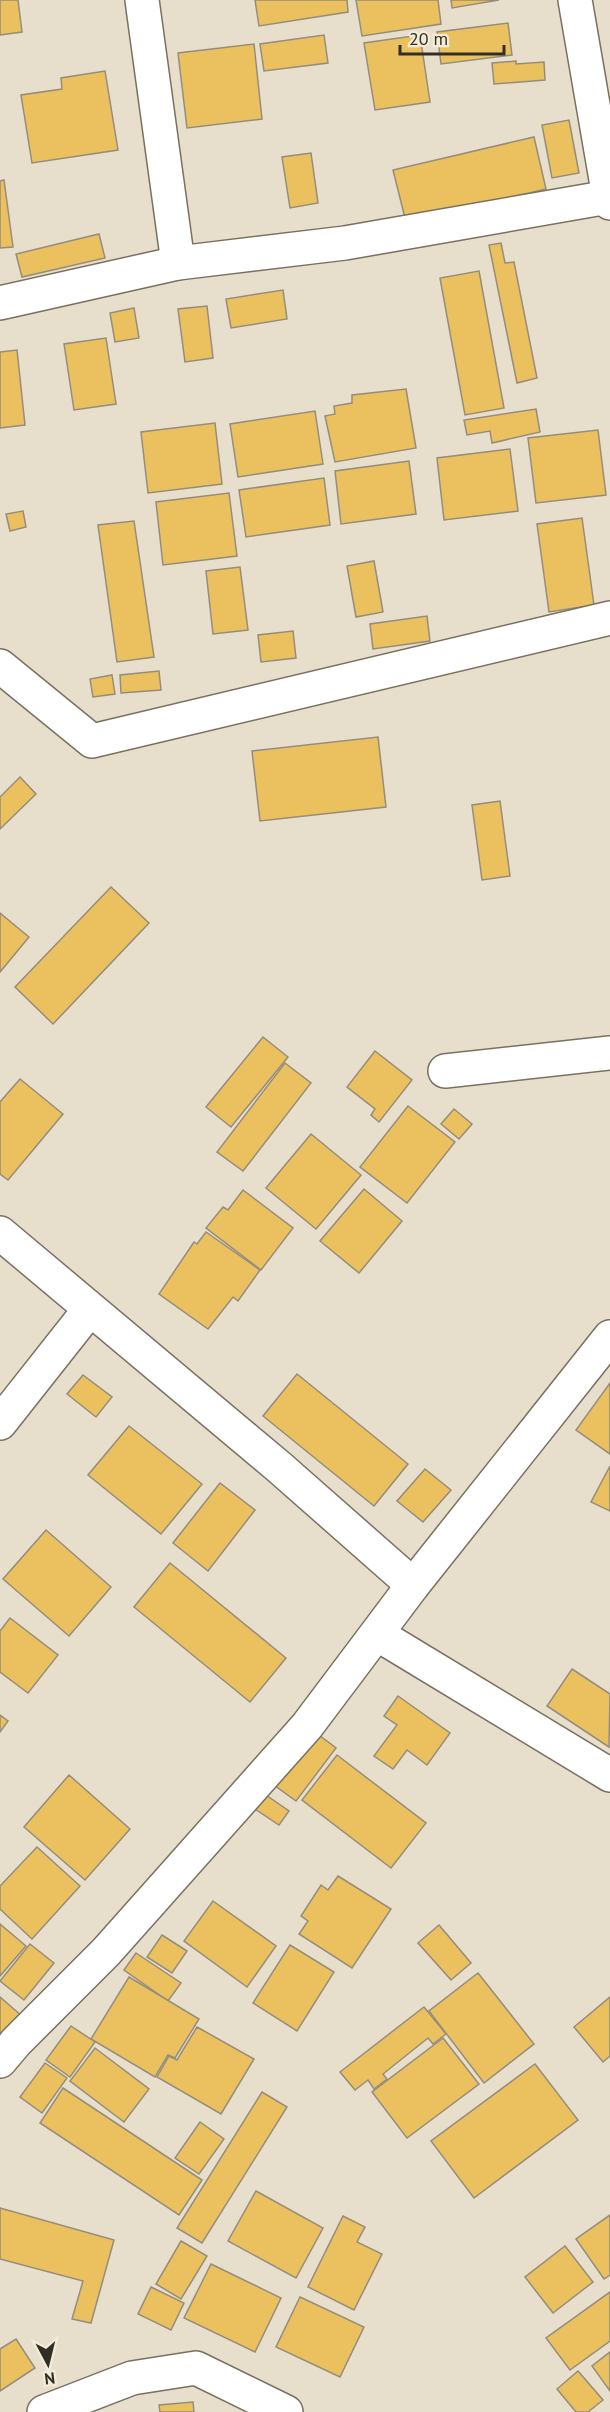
<svg xmlns="http://www.w3.org/2000/svg" width="610" height="2412" font-family="'PT Sans',sans-serif">
<style>
.building{fill:#ebc160;stroke:#958d7b;stroke-width:1.5}
.lines{fill:none;stroke-linecap:round;stroke-linejoin:round}
.minor-casing{stroke:#797160;stroke-width:36}
.minor{stroke:#fff;stroke-width:33}
</style>
<rect width="100%" height="100%" fill="#e7decb"/>
<g class="building">
<path d="M0 0H18L22 32 0 35Z"/>
<path d="M255 0H347L348 12 259 26Z"/>
<path d="M356 0H438L441 24 362 36Z"/>
<path d="M451 0H499L452 8Z"/>
<path d="M508 23 512 55 441 64 437 32Z"/>
<path d="M324 35 328 63 264 71 260 44Z"/>
<path d="M420 35 430 102 375 110 364 43Z"/>
<path d="M254 44 262 119 187 128 178 53Z"/>
<path d="M516 61V64L544 62 545 80 494 84 492 63Z"/>
<path d="M105 71 118 150 32 163 21 95 62 89 61 78Z"/>
<path d="M569 120 579 173 552 178 542 125Z"/>
<path d="M534 137 546 189 406 222 393 170Z"/>
<path d="M311 153 318 203 290 208 282 157Z"/>
<path d="M4 180 13 247 0 248V181Z"/>
<path d="M99 234 105 258 22 277 16 254Z"/>
<path d="M501 243 505 263 514 262 537 378 517 383 489 245Z"/>
<path d="M479 271 504 408 465 415 440 278Z"/>
<path d="M283 290 287 319 231 328 226 299Z"/>
<path d="M207 306 213 358 185 362 178 309Z"/>
<path d="M134 308 139 338 115 342 110 313Z"/>
<path d="M106 338 116 404 74 410 64 344Z"/>
<path d="M17 350 25 425 0 428V352Z"/>
<path d="M406 389 416 448 335 462 325 416 335 414 334 406 352 403V395Z"/>
<path d="M536 409 540 432 492 443 490 431 467 435 464 420Z"/>
<path d="M315 411 323 464 238 477 230 424Z"/>
<path d="M215 423 222 484 148 493 141 432Z"/>
<path d="M598 430 606 495 536 503 528 438Z"/>
<path d="M510 449 518 511 444 520 437 458Z"/>
<path d="M409 461 416 514 341 524 335 471Z"/>
<path d="M324 478 330 525 246 537 239 490Z"/>
<path d="M229 493 237 556 163 565 156 502Z"/>
<path d="M23 511 26 527 10 531 6 514Z"/>
<path d="M582 518 594 605 549 612 537 524Z"/>
<path d="M134 521 154 657 117 662 98 525Z"/>
<path d="M374 561 383 612 356 617 347 566Z"/>
<path d="M240 567 248 630 213 634 206 571Z"/>
<path d="M427 616 430 641 373 649 370 624Z"/>
<path d="M293 631 296 658 261 662 258 635Z"/>
<path d="M159 671 161 690 121 693 120 675Z"/>
<path d="M112 675 115 694 93 697 90 679Z"/>
<path d="M378 737 386 807 260 821 252 751Z"/>
<path d="M20 777 36 794 0 829V797Z"/>
<path d="M500 801 510 876 482 880 472 805Z"/>
<path d="M111 887 149 923 53 1024 15 987Z"/>
<path d="M0 913 29 937 0 972Z"/>
<path d="M263 1037 288 1057 231 1127 206 1107Z"/>
<path d="M375 1051 412 1080 379 1122 371 1115 375 1109 347 1087Z"/>
<path d="M285 1063 311 1083 243 1171 217 1152Z"/>
<path d="M20 1079 63 1114 8 1180 0 1174V1102Z"/>
<path d="M408 1106 455 1142 407 1203 360 1167Z"/>
<path d="M454 1109 472 1124 459 1139 441 1124Z"/>
<path d="M311 1134 361 1175 316 1229 266 1188Z"/>
<path d="M364 1189 402 1221 359 1273 320 1241Z"/>
<path d="M243 1190 293 1228 261 1270 206 1228 223 1207 228 1210Z"/>
<path d="M206 1232 260 1270 238 1301 233 1297 208 1329 159 1294 194 1242 197 1244Z"/>
<path d="M297 1374 408 1464 374 1506 263 1416Z"/>
<path d="M83 1375 112 1397 96 1417 67 1394Z"/>
<path d="M610 1383V1454L576 1430Z"/>
<path d="M129 1426 202 1484 161 1534 88 1475Z"/>
<path d="M610 1466V1511L591 1502Z"/>
<path d="M425 1469 451 1490 423 1522 397 1501Z"/>
<path d="M220 1483 255 1510 208 1571 173 1543Z"/>
<path d="M46 1530 111 1587 69 1636 3 1579Z"/>
<path d="M170 1563 286 1658 250 1702 134 1607Z"/>
<path d="M10 1618 58 1655 28 1693 0 1672V1631Z"/>
<path d="M572 1669 610 1694 609 1747 547 1706Z"/>
<path d="M398 1696 450 1733 427 1765 407 1750 393 1769 374 1756 397 1725 384 1716Z"/>
<path d="M0 1715 8 1721 0 1732Z"/>
<path d="M315 1732 336 1748 296 1801 274 1785Z"/>
<path d="M337 1755 426 1823 391 1868 302 1800Z"/>
<path d="M69 1775 130 1829 85 1880 24 1827Z"/>
<path d="M266 1795 289 1811 279 1825 255 1809Z"/>
<path d="M37 1847 80 1886 32 1939 0 1909V1886Z"/>
<path d="M338 1876 391 1909 352 1968 299 1934 308 1921 301 1916 321 1885 328 1890Z"/>
<path d="M213 1901 276 1946 247 1987 184 1941Z"/>
<path d="M0 1924 26 1946 0 1976Z"/>
<path d="M439 1925 471 1963 451 1980 418 1943Z"/>
<path d="M162 1935 187 1951 172 1973 147 1957Z"/>
<path d="M30 1944 54 1963 24 2000 0 1981Z"/>
<path d="M290 1945 334 1972 297 2031 253 2003Z"/>
<path d="M136 1953 181 1983 168 2001 124 1970Z"/>
<path d="M478 1973 534 2044 484 2083 429 2011Z"/>
<path d="M129 1977 199 2019 175 2058 168 2055 155 2077 91 2039Z"/>
<path d="M0 1997 22 2016 0 2042Z"/>
<path d="M610 1997V2056L603 2062 574 2027Z"/>
<path d="M424 2007 446 2034 433 2044 428 2038 383 2074 387 2079 374 2089 368 2080 355 2090 340 2072Z"/>
<path d="M71 2026 95 2042 70 2077 46 2060Z"/>
<path d="M197 2027 254 2059 221 2114 157 2077 169 2056 177 2060Z"/>
<path d="M443 2038 479 2084 407 2138 372 2092Z"/>
<path d="M95 2048 149 2089 124 2122 70 2081Z"/>
<path d="M45 2063 67 2078 42 2113 20 2097Z"/>
<path d="M535 2064 578 2120 474 2198 431 2141Z"/>
<path d="M63 2088 202 2180 179 2215 40 2123Z"/>
<path d="M262 2092 287 2107 202 2243 177 2228Z"/>
<path d="M200 2122 224 2139 199 2174 175 2158Z"/>
<path d="M256 2191 323 2228 296 2278 228 2241Z"/>
<path d="M0 2208 114 2240 91 2323 72 2319 83 2281 0 2259Z"/>
<path d="M610 2215V2275L604 2279 576 2239Z"/>
<path d="M343 2216 365 2227 357 2242 382 2254 354 2310 308 2287Z"/>
<path d="M181 2241 207 2256 181 2299 156 2284Z"/>
<path d="M565 2246 593 2282 553 2313 525 2277Z"/>
<path d="M211 2264 281 2298 255 2352 184 2318Z"/>
<path d="M151 2287 184 2303 171 2330 138 2314Z"/>
<path d="M610 2292V2341L570 2370 546 2338Z"/>
<path d="M300 2297 364 2327 340 2377 276 2347Z"/>
<path d="M16 2339 35 2368 0 2391V2349Z"/>
<path d="M610 2352V2391L592 2366Z"/>
<path d="M578 2371 603 2400 588 2412H576L557 2389Z"/>
<path d="M193 2402 194 2412H160L159 2405Z"/>
</g>
<g class="lines">
<defs>
<g id="minor">
<path d="M142 0 178 263"/>
<path d="M575 0 610 203"/>
<path d="M0 303 178 263 345 243 609 197"/>
<path d="M0 666 92 741 610 618"/>
<path d="M445 1071 610 1053"/>
<path d="M0 1233 279 1467 413 1585"/>
<path d="M0 1423 90 1309"/>
<path d="M377 1634 610 1775"/>
<path d="M0 2061 16 2042 106 1952 307 1726 413 1585 610 1337"/>
<path d="M44 2412 132 2378 196 2368 286 2412"/>
</g>
</defs>
<use href="#minor" class="minor-casing"/>
<use href="#minor" class="minor"/>
</g>
<g transform="translate(48 2364) rotate(173)" stroke="#f5ecd8" stroke-width="4.5" paint-order="stroke">
<path d="M0-4.5L10 22L0 15L-10 22Z" fill="#312e26"/>
<text y="-9" font-size="16" font-weight="bold" text-anchor="middle" fill="#312e26">N</text>
</g>
<path d="M400 45v9h104v-9" fill="none" stroke="#312e26" stroke-width="3"/>
<text x="409" y="45" font-size="18" fill="#312e26" stroke="#f5ecd8" stroke-width="4.5" paint-order="stroke">20 m</text>
</svg>
